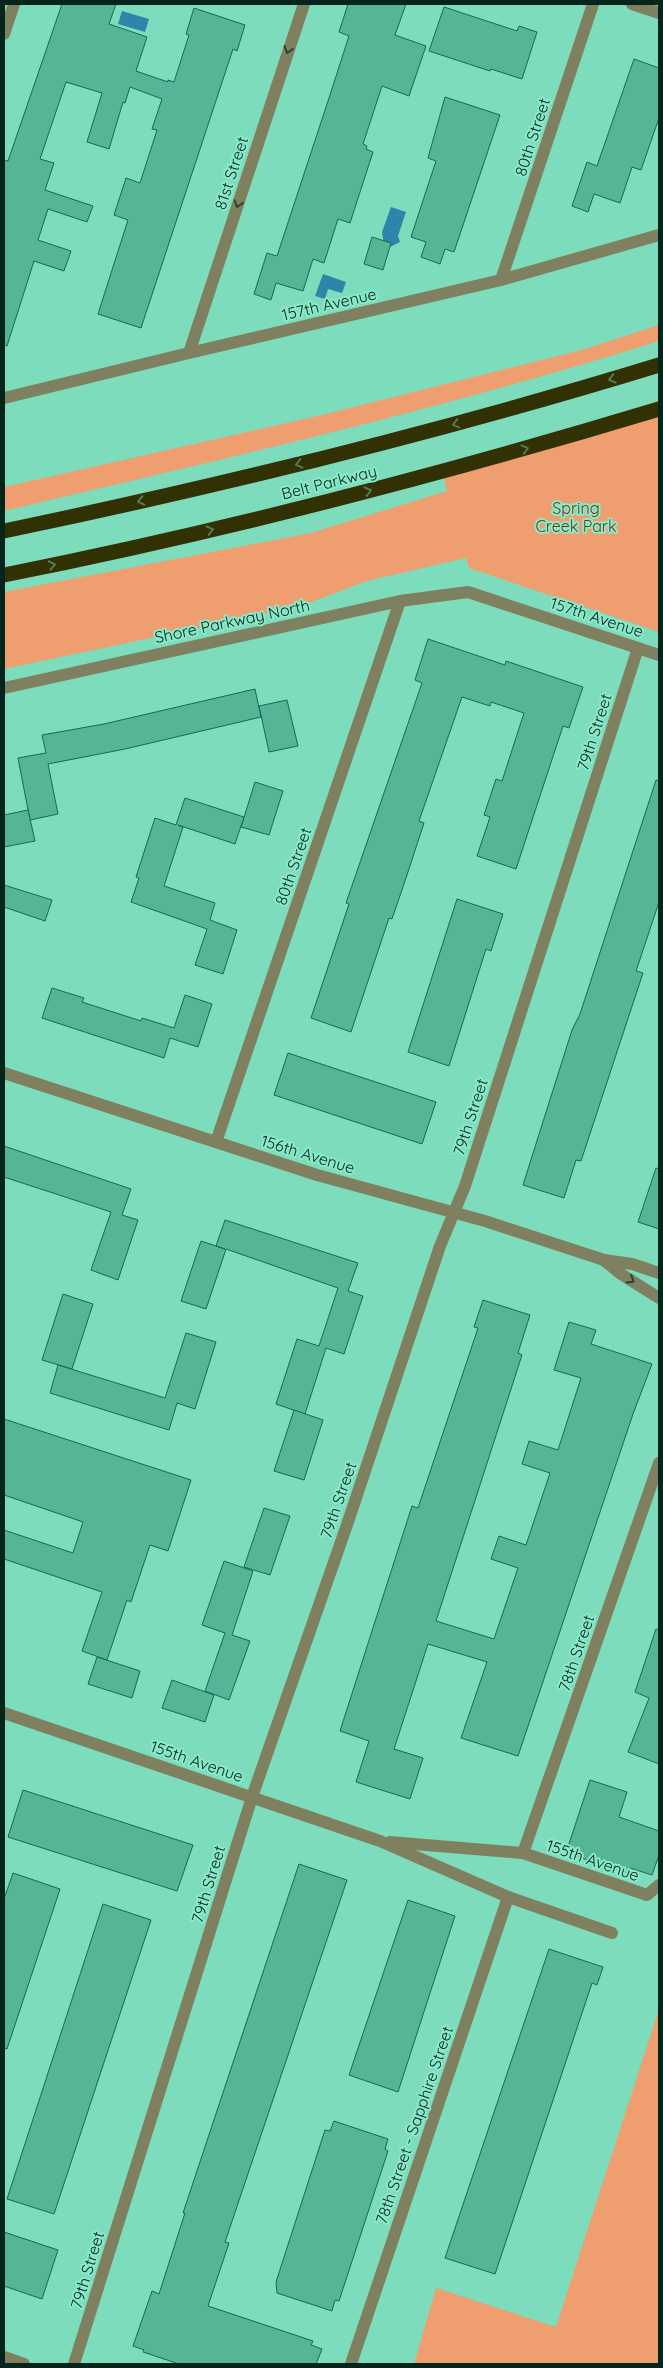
<svg xmlns="http://www.w3.org/2000/svg" width="663" height="2368" font-family="Quicksand,sans-serif">
<style>
.green{fill:#ef9e70}
.water{fill:#2d85a9}
.building{fill:#55b596;stroke:#1a6852}
.lines{fill:none;stroke-linecap:round;stroke-linejoin:round}
.minor{stroke:#7f8060;stroke-width:12}
.highway{stroke:#313104;stroke-width:15}
.oneway{stroke:#2a4030}
.oneway2{stroke:#557b52}
.labels{text-anchor:middle;dominant-baseline:central;stroke-width:4;stroke-linejoin:round;paint-order:stroke}
.street-label{font-size:16px;fill:#05241b;stroke:#8ae9c8}
.park-label{font-size:16px;fill:#703814;stroke:#8ae9c8}
</style>
<rect width="100%" height="100%" fill="#7ddcbc"/>
<g class="green">
<path d="M659 325V341C444 409 223 459 4 511V487L322 415 582 350Z"/>
<path d="M659 408V632L469 568 466 558 367 581 298 607 4 669V592L311 533 447 491 442 470Z"/>
<path d="M659 2009V2364H414L436 2288 556 2327Z"/>
</g>
<g class="water">
<path d="M122 11 149 19 145 32 118 24Z"/>
<path d="M391 207 406 212 398 236 400 242 390 247 384 245 382 232Z"/>
<path d="M323 274 346 282 342 293 328 289 325 299 315 296Z"/>
</g>
<g class="building">
<path d="M62 4H116L109 24 147 37 136 71 168 82V80L174 82 189 35 186 34 194 8 245 25 237 51 233 49 141 328 98 314 128 220 114 215 126 178 140 183 157 130 152 129 162 99 130 87 125 103 123 102 109 149 87 142 102 93 66 82 40 159 54 163 45 190 93 206 87 222 48 209 38 240 71 251 64 271 34 261 7 346 4 345V160L8 161Z"/>
<path d="M348 4H406L395 35 426 46 409 96 382 86 363 144 367 146 366 149 373 152 350 223 338 219 324 263 313 259 303 291 276 283 271 300 254 294 267 253 277 256 329 98 349 36 339 32Z"/>
<path d="M444 7 517 31 519 26 537 32 522 79 491 69 490 71 429 51Z"/>
<path d="M634 59 659 68V118L641 170 632 167 620 203 594 194 588 212 572 206 587 162 597 166Z"/>
<path d="M445 97 500 115 454 252 445 249 440 264 421 257 426 242 411 237 436 161 428 158Z"/>
<path d="M372 237 391 243 383 270 364 264Z"/>
<path d="M428 639 505 665 506 661 583 687 569 728 563 726 516 869 477 856 490 817 484 815 496 779 502 781 524 713 491 702 490 706 462 697 419 821 424 823 405 881 392 919 389 918 351 1032 311 1018 349 904 346 903 422 683 415 680Z"/>
<path d="M255 689 261 717 125 749 48 764 58 814 30 820 18 758 46 753 42 735 104 724Z"/>
<path d="M287 700 298 746 269 752 259 706Z"/>
<path d="M656 780 659 781V902L636 971 643 973 581 1161 576 1160 564 1198 523 1185 572 1030 580 1014Z"/>
<path d="M255 782 283 791 269 835 241 827Z"/>
<path d="M185 798 244 817 235 844 178 825 183 827 164 886 215 903 210 920 237 930 223 974 195 965 207 929 131 902 139 878 136 877 155 818 176 825Z"/>
<path d="M28 810 35 841 4 847V815Z"/>
<path d="M4 885 52 900 45 921 4 907Z"/>
<path d="M457 899 503 914 491 951 486 949 449 1066 408 1052Z"/>
<path d="M52 988 84 998 82 1002 110 1011 141 1021 142 1018 174 1028 185 995 212 1004 198 1047 170 1038 164 1058 42 1018Z"/>
<path d="M288 1053 436 1102 422 1144 274 1095Z"/>
<path d="M4 1146 131 1189 122 1215 138 1220 118 1280 91 1270 111 1212 4 1177Z"/>
<path d="M656 1168 659 1169V1229L638 1222Z"/>
<path d="M225 1220 358 1263 348 1291 363 1296 344 1354 326 1348 305 1414 276 1404 297 1339 319 1346 338 1288 226 1249 206 1309 181 1301 201 1241 225 1249 216 1246Z"/>
<path d="M63 1294 93 1304 72 1369 42 1360Z"/>
<path d="M483 1300 530 1315 518 1353 522 1355 436 1621 494 1639 518 1568 491 1559 499 1536 526 1545 550 1473 522 1464 529 1441 558 1450 581 1378 554 1370 569 1322 596 1330 591 1344 652 1364 633 1414 518 1756 461 1738 487 1662 428 1644 394 1749 423 1758 410 1799 356 1782 369 1741 340 1731 412 1506 418 1508 478 1328 474 1327Z"/>
<path d="M186 1333 216 1342 195 1409 177 1403 169 1430 50 1393 58 1365 165 1398Z"/>
<path d="M294 1410 323 1420 304 1480 274 1471Z"/>
<path d="M4 1419 191 1480 168 1551 150 1545 131 1602 127 1600 107 1660 82 1651 102 1592 4 1559V1530L73 1553 83 1522 4 1495Z"/>
<path d="M264 1508 290 1516 270 1575 244 1567Z"/>
<path d="M224 1561 253 1571 232 1635 250 1641 229 1700 205 1691 225 1633 202 1625Z"/>
<path d="M656 1629 659 1630V1764L628 1752 649 1698 635 1692Z"/>
<path d="M97 1657 140 1671 132 1698 88 1684Z"/>
<path d="M172 1680 214 1695 205 1722 162 1708Z"/>
<path d="M590 1780 627 1792 619 1817 659 1831V1855L652 1875 630 1868 629 1873 566 1853Z"/>
<path d="M23 1790 193 1845 177 1891 8 1837Z"/>
<path d="M299 1864 347 1880 225 2242 229 2243 208 2306 313 2341 311 2345 322 2349 316 2364H179L143 2352 144 2350 133 2346 152 2291 159 2294 185 2213H183Z"/>
<path d="M13 1873 60 1889 7 2049 4 2048V1899Z"/>
<path d="M408 1900 455 1916 398 2092 349 2075Z"/>
<path d="M103 1904 151 1920 54 2214 7 2199Z"/>
<path d="M549 1949 603 1967 597 1985 592 1983 495 2274 445 2258Z"/>
<path d="M334 2121 388 2139 385 2149 388 2151 339 2301 335 2300 332 2311 277 2293 276 2282 325 2130 330 2131Z"/>
<path d="M4 2232 58 2250 42 2299 4 2286Z"/>
</g>
<g class="lines">
<g class="minor">
<path d="M632 4 659 13"/>
<path d="M4 34 14 4"/>
<path d="M501 280 593 4"/>
<path d="M189 353 304 4"/>
<path d="M4 398 189 353 501 280 659 235"/>
<path d="M4 688 400 601 468 592 659 655"/>
<path d="M4 1073 317 1175 485 1221 604 1260 632 1264 659 1273"/>
<path d="M216 1142 400 601"/>
<path d="M604 1260 621 1274 659 1298"/>
<path d="M4 1713 380 1841 508 1897 612 1933"/>
<path d="M390 1842 523 1853 647 1895 659 1885"/>
<path d="M523 1853 659 1463"/>
<path d="M4 2357 24 2364"/>
<path d="M74 2364 252 1797 349 1519 440 1246 465 1186 638 648"/>
<path d="M351 2364 508 1897"/>
</g>
<g class="highway">
<path d="M4 531C225 485 444 431 659 365"/>
<path d="M4 575C225 531 444 474 659 409"/>
</g>
</g>
<defs><path id="oneway-chevron" d="M-2-3.5L2.5 0L-2 3.5" fill="none" stroke-width="1.6" stroke-linecap="round" stroke-linejoin="round" transform="scale(1.25)"/></defs>
<g class="oneway">
<use href="#oneway-chevron" transform="translate(288 50) rotate(108)"/>
<use href="#oneway-chevron" transform="translate(238 204) rotate(108)"/>
<use href="#oneway-chevron" transform="translate(631 1280) rotate(32)"/>
</g>
<g class="oneway2">
<use href="#oneway-chevron" transform="translate(612 379) rotate(164)"/>
<use href="#oneway-chevron" transform="translate(456 424) rotate(165)"/>
<use href="#oneway-chevron" transform="translate(525 449) rotate(-15)"/>
<use href="#oneway-chevron" transform="translate(299 464) rotate(166)"/>
<use href="#oneway-chevron" transform="translate(368 491) rotate(-14)"/>
<use href="#oneway-chevron" transform="translate(141 501) rotate(168)"/>
<use href="#oneway-chevron" transform="translate(210 530) rotate(-14)"/>
<use href="#oneway-chevron" transform="translate(52 565) rotate(-12)"/>
</g>
<g class="labels">
<g class="street-label">
<text transform="translate(532 137) rotate(-72)">80th Street</text>
<text transform="translate(231 173) rotate(-72)">81st Street</text>
<text transform="translate(329 304) rotate(-13)">157th Avenue</text>
<text transform="translate(329 482) rotate(-14)">Belt Parkway</text>
<text transform="translate(597 617) rotate(18)">157th Avenue</text>
<text transform="translate(232 621) rotate(-12)">Shore Parkway North</text>
<text transform="translate(594 732) rotate(-72)">79th Street</text>
<text transform="translate(293 866) rotate(-71)">80th Street</text>
<text transform="translate(470 1117) rotate(-72)">79th Street</text>
<text transform="translate(308 1154) rotate(17)">156th Avenue</text>
<text transform="translate(338 1500) rotate(-71)">79th Street</text>
<text transform="translate(576 1653) rotate(-71)">78th Street</text>
<text transform="translate(197 1761) rotate(19)">155th Avenue</text>
<text transform="translate(593 1860) rotate(19)">155th Avenue</text>
<text transform="translate(208 1884) rotate(-73)">79th Street</text>
<text transform="translate(414 2125) rotate(-71)">78th Street - Sapphire Street</text>
<text transform="translate(87 2270) rotate(-73)">79th Street</text>
</g>
<g class="park-label">
<text x="576" y="508">Spring<tspan x="576" dy="18">Creek Park</tspan></text>
</g>
</g>
<rect width="663" height="2368" fill="none" stroke="#05241b" stroke-width="10"/>
</svg>
